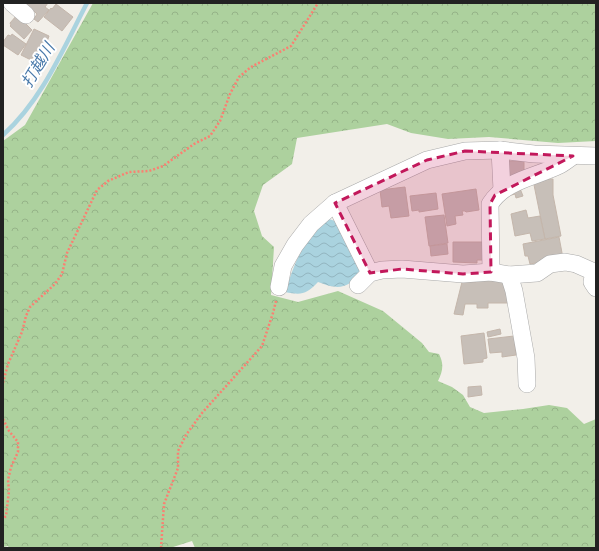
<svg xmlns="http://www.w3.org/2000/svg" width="599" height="551" font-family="Jost,'Noto Sans JP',sans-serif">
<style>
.forest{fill:url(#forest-crowns)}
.water{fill:url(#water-waves)}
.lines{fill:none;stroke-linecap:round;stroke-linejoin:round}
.stream{stroke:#aad3df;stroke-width:4.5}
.building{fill:#c7bfb8;stroke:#c4b6ab}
.minor-casing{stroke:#a9a9a9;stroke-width:18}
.path{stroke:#fa8072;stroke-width:2.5;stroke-dasharray:2 2;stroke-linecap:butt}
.minor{stroke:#fff;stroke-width:17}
.marked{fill:#c2185b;fill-opacity:0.2;stroke:#c2185b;stroke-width:3;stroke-dasharray:8 5;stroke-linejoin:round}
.labels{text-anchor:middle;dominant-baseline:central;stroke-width:4;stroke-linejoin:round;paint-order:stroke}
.water-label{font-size:16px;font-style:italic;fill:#4a7aab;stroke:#fff}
</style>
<defs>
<pattern id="forest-crowns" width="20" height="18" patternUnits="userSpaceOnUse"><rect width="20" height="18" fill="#add19e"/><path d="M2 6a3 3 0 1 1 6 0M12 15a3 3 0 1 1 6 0" fill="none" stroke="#95b388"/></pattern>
<pattern id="water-waves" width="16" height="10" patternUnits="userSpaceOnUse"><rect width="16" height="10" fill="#aad3df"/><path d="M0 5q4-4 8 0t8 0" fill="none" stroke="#92b5bf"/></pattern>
</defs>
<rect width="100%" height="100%" fill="#f2efe9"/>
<path class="forest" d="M93 3H596V141L558 143 489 137 448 139 411 133 387 124 297 138 292 164 263 185 254 211 262 236 274 247 271 295 298 302 338 291 383 311 422 343 429 352 439 354C444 364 443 371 438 381L452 387 463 395 470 407 484 413 523 409 549 405 567 408 584 424 596 419V548H195L192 541 170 548H9L8 546 3 547V141L25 125Z"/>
<path class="water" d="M329 219 335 221 362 273C346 289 339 290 318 282 306 295 301 295 285 292 292 272 298 251 312 235 317 229 323 224 329 219Z"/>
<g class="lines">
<path class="stream" d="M3 135C42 100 63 49 87 3"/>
</g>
<g class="building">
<path d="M27 3H48L45 7 49 10 38 22 34 19 37 14 34 11 30 16 22 9Z"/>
<path d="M56 4 73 17 62 31 44 17 51 8 52 9Z"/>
<path d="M17 15 32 30 24 39 10 26 11 25 10 23Z"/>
<path d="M34 29 49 36 40 62 32 58 31 60 21 55Z"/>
<path d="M12 34 26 44 18 55 3 45V42L8 35 11 36Z"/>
<path d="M509 161H524V176H507L508 162Z"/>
<path d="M553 179V195L561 236 545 239 533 180Z"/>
<path d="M519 186 523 196 516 198 515 194 508 196Z"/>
<path d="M405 187 409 216 391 218 389 206 382 207 380 190Z"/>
<path d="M476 189 479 210 466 212 465 211H462L463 215 455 216 456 224 447 226 442 194Z"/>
<path d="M436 193 438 209 419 212V210L412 211 410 196Z"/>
<path d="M526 210 528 218 540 216 545 239 532 241 530 233 515 236 511 214Z"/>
<path d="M444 215 448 243 429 246 425 217Z"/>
<path d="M559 237 563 258 530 264 528 256H525L523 244Z"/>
<path d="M453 242H483V260H477V263L453 262Z"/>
<path d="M447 244 448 254 431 256 430 246Z"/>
<path d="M476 280 503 281 512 303H488V308H477V304H465L463 315 454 314 462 282H476Z"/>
<path d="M500 329 501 334 488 337 487 332Z"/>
<path d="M484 333 487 358 483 359V362L464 364 461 336Z"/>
<path d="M514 336 516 355 502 357V352L490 353 488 339Z"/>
<path d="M481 386 482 395 468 397V387Z"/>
</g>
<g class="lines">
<defs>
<g id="minor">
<path d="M12 3 26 15"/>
<path d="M500 150 502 190"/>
<path d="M335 203 370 273"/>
<path d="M491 272 490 204C505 180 536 177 560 165 565 162 569 159 573 156"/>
<path d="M596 272H594L592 282 596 288"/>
<path d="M509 275 514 291 526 358 527 384"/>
<path d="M358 285 370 273 382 270 402 269 463 274 491 272 509 275 537 273 550 264 565 262 576 264 594 272"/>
<path d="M279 287 283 266 295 245 311 224 335 203 427 160 465 151 500 150 534 154 596 156"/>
</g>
</defs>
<use href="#minor" class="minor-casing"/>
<g class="path">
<path d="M3 383 8 364 22 332 26 316 30 307 55 284 62 274 67 253 97 190 108 181 129 172 149 171 163 166 194 144 210 136 220 121 230 94 239 77 251 67 291 46 318 3"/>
<path d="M3 419 9 431 18 442V452L11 467 8 480 9 491 6 516 3 519"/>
<path d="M161 548 164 504 178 468V451L186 435 202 413 262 346 273 313 276 301"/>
</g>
<use href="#minor" class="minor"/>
</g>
<path class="marked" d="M465 151 573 156 495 195 490 204 491 272 463 274 402 269 370 273 335 203 427 160Z"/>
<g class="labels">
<g class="water-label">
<text transform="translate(38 65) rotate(-59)">打越川</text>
</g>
</g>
<rect width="599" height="551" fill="none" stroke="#222222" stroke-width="8"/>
</svg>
